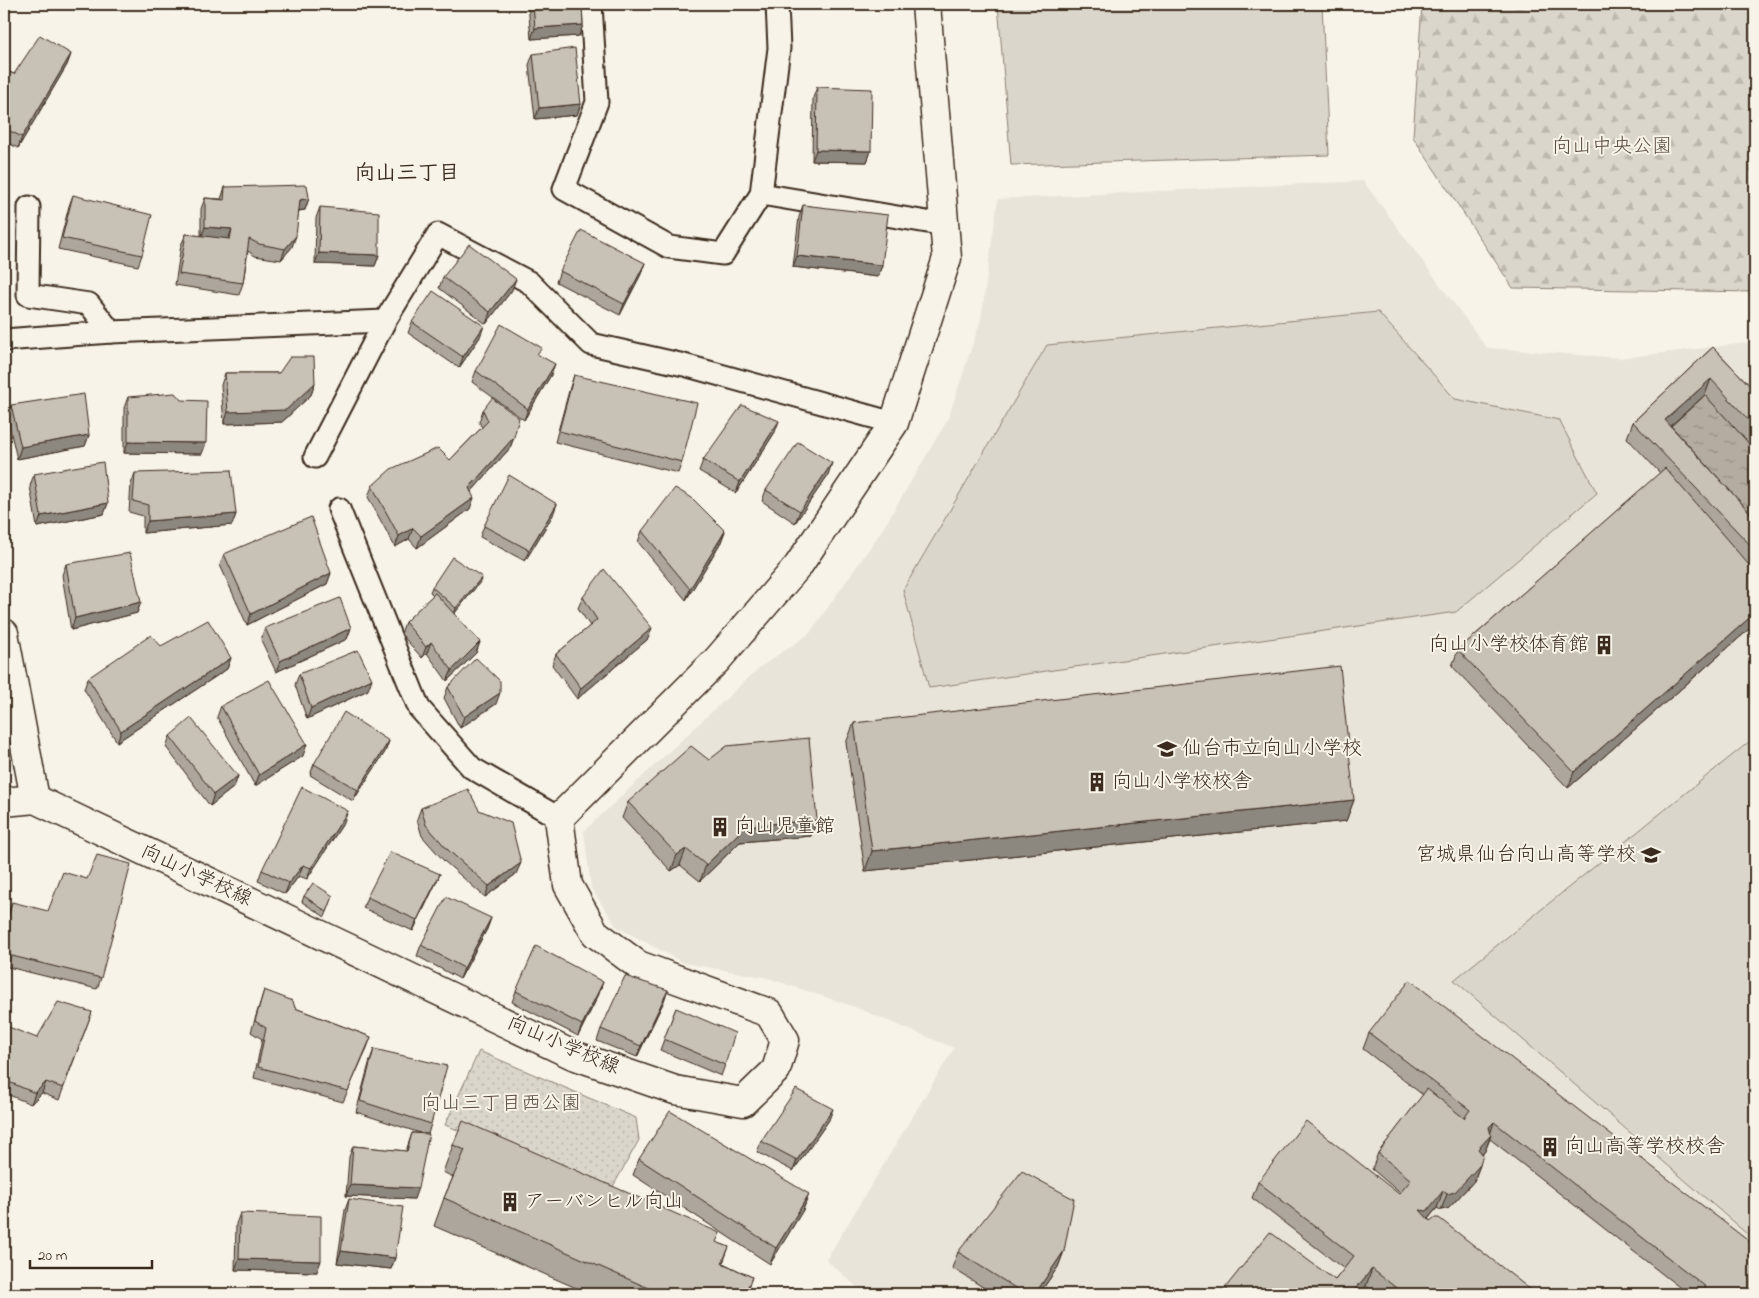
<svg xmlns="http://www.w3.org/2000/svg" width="1759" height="1298" font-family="'Indie Flower','Klee One',sans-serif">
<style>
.built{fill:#e9e4d9}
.grass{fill:url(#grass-dots);stroke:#8b8074}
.forest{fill:url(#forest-firs);stroke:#8b8074}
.garden{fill:#dbd6cb;stroke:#8b8074}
.water{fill:url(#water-ripples);stroke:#84786c}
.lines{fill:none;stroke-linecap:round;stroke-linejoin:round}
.lane-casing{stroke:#3b2a1e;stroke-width:25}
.street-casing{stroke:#3b2a1e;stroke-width:31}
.lane{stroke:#f7f3e8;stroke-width:21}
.street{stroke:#f7f3e8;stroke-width:28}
.wall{fill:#aca69d;stroke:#3b2a1e}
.shaded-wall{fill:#8c877f;stroke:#3b2a1e}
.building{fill:#c8c1b6;stroke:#3b2a1e}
.labels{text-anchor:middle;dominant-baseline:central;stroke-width:4;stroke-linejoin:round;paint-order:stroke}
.park-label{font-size:20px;fill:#5b4c41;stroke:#f7f3e8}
.poi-label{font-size:20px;fill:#3b2a1e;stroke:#f7f3e8;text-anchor:start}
.street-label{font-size:20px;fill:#3b2a1e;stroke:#f7f3e8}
.neighbourhood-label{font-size:21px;font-weight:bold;fill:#3b2a1e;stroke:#f7f3e8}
</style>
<defs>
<pattern id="grass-dots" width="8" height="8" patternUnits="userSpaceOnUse" patternTransform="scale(1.25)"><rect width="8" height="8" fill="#dbd6cb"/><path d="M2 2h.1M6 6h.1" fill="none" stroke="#bdb8ae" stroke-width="1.8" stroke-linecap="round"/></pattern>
<pattern id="forest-firs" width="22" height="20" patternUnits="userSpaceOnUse" patternTransform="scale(1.25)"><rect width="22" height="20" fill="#dbd6cb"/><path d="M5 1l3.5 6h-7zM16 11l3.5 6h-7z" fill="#bdb8ae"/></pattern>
<pattern id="water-ripples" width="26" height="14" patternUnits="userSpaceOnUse" patternTransform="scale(1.25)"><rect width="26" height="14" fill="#b4aca0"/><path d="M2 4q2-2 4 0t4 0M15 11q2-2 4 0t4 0" fill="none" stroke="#948c82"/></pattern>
</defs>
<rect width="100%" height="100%" fill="#f7f3e8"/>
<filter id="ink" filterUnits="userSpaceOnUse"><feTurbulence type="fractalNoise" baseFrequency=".02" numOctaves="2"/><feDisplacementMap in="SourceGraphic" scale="10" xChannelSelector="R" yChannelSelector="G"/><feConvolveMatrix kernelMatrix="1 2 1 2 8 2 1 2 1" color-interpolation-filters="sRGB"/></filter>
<g filter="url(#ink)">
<path class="built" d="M1363 181 1487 348 1621 358 1755 342V1294H865L826 1260 954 1048 852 1006 768 978 684 963 617 927 591 888 584 831 760 667 809 634 881 532 948 419 981 319 998 199Z"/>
<path class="grass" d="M479 1051 636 1118 639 1140 611 1190 445 1125Z"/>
<path class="forest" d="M1422 4H1755V292L1513 288 1413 137Z"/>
<g class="garden">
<path d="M998 4H1322L1329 155 1011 165Z"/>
<path d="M1378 312 1455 399 1559 420 1597 493 1456 612 929 688 903 590 1047 345Z"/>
<path d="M1755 737V1241L1454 980Z"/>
</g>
<path class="water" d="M1705 395 1755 450V541L1659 436Z"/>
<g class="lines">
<defs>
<g id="lane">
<path d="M591 4 597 102 564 189 669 247 723 254 761 194 779 48 777 4"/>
<path d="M761 194 945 225"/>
<path d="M29 207 28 295 89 304 111 332"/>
<path d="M4 340 111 332 385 321"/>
<path d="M315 457 385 321 438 234 529 282 591 344 684 365 894 423"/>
<path d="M339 509 419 708 472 768 559 818"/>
</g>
<g id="street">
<path d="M4 633 35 799"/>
<path d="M4 802 35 799 573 1055 675 1090 743 1102 776 1070 785 1040 769 1013 638 965 595 933 568 885 559 818 717 660 798 566 894 423 947 258 926 4"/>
</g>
</defs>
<use href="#lane" class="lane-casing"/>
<use href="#street" class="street-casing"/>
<use href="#lane" class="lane"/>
<use href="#street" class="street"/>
</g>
<g class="wall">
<path d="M528 4H582L583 25 579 36 531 39Z"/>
<path d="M71 54 67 65 18 148 4 141V70L14 74Z"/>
<path d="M533 54 581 104 577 115 535 119 529 65Z"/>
<path d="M817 87 871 151 867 162 812 161 813 98Z"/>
<path d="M225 187 309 198 305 210 299 211 292 247 281 260 255 256 248 251 243 283 239 295 175 285 181 245 186 234 201 236V209L205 198 221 199Z"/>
<path d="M73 195 142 255 138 266 58 249 69 206Z"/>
<path d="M803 205 882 265 878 277 793 267 799 217Z"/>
<path d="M320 207 379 255 375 266 315 264 316 218Z"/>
<path d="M560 271 641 274 620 315 556 282Z"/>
<path d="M443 277 512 290 486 324 439 288Z"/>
<path d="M412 322 480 337 459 368 408 333Z"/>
<path d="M1713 347 1755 391V450L1705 395 1671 426 1755 518V624L1568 788 1452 666 1458 650 1660 473 1627 438 1633 422Z"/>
<path d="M539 355 551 375 524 420 472 382 476 371Z"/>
<path d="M225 373H279L315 383 311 395 282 422 224 424 221 385Z"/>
<path d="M574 375 682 462 678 473 555 442 570 387Z"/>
<path d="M128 397 202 454 124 453V408Z"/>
<path d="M11 405 89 435 85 446 17 459 7 417Z"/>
<path d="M483 410 514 437 510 448 471 492 470 509 417 548 409 539 395 547 368 497 372 486 450 460 482 427 479 422Z"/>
<path d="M775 432 736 493 699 471 703 460Z"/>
<path d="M135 473 236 514 232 525 143 533V516L129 512 131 484Z"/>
<path d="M34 474 108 503 104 514 37 527 30 486Z"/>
<path d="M828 475 795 523 762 501 766 490Z"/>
<path d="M553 515 525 561 480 537 484 526Z"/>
<path d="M642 531H725L721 542 686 600 638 542Z"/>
<path d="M224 554 331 573 327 584 247 625 220 565Z"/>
<path d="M66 564 141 602 137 613 71 630 62 575Z"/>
<path d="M480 582 454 614 451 611 480 642 476 653 447 681 427 653 422 658 401 634 405 622 433 595 430 592 432 587Z"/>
<path d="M583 597 648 639 577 699 552 665 556 654 590 626 578 608Z"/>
<path d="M265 628H351L347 639 276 672 261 640Z"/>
<path d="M161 646 231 658 227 669 117 742 84 689 88 678Z"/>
<path d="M299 674 368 690 307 719 295 685Z"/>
<path d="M448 687 496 704 460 728 444 698Z"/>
<path d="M221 706 303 756 255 786 217 717Z"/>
<path d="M854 723 1354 800 1346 821 865 871 846 743Z"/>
<path d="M170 736 238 776 234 787 210 806 166 747Z"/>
<path d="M389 741 385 752 353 801 310 775 314 764Z"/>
<path d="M709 760 817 820 811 836 740 842 700 881 680 865 671 871 622 818 628 802Z"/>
<path d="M421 808 479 810 516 874 485 897 444 861 422 836 417 819Z"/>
<path d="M344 822 307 879 299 876 285 894 258 881 262 870Z"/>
<path d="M440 874 435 885 413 931 363 908 367 897Z"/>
<path d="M304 896H333L325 917 302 902Z"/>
<path d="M12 902 101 978 97 989 4 966V931L8 914Z"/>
<path d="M491 918 487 929 460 979 417 956 421 945Z"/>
<path d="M264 990 295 1008 371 1037 367 1048 343 1102 254 1078 262 1039 251 1032Z"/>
<path d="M516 991 599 994 578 1036 512 1002Z"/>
<path d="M664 1001 637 1057 597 1041 601 1029Z"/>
<path d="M676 1008 725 1065 721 1076 660 1050Z"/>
<path d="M92 1012 59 1100 42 1093 31 1104 4 1093V1031L37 1038Z"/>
<path d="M1369 1033 1755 1294H1688L1490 1139 1485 1151 1482 1155 1480 1165 1474 1181 1449 1208 1441 1210 1437 1208 1428 1219 1536 1294H1377L1366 1286 1359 1294H1223L1225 1288 1335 1280 1344 1269 1252 1198 1258 1182 1399 1194 1400 1193 1372 1169 1378 1153 1423 1095 1363 1049Z"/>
<path d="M374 1049 431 1124 428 1134 414 1199 346 1196 349 1157 353 1146 406 1151 412 1133H420L356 1112 370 1060Z"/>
<path d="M829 1120 793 1171 757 1152 761 1141Z"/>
<path d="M453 1145 729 1247 723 1263 752 1277 746 1294H590L434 1226 444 1198 453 1177 443 1172Z"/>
<path d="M639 1159 809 1194 803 1210 770 1264 633 1175Z"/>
<path d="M349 1199 395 1258 391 1269 337 1263 345 1210Z"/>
<path d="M240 1213 317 1272 235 1270 236 1224Z"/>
<path d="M1064 1251 1058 1267 1039 1294H994L952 1268 958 1252Z"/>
</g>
<g class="shaded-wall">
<path d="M583 25 579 36 531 39 535 28Z"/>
<path d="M71 54 67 65 18 148 22 137Z"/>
<path d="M581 104 577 115 535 119 539 108Z"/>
<path d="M816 150 871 151 867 162 812 161Z"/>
<path d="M309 198 305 210 296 211 300 200Z"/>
<path d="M205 227 232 229 228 240 201 238Z"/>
<path d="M296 236 292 247 281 260 285 249Z"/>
<path d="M319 253 379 255 375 266 315 264Z"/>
<path d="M797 256 882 265 878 277 793 267Z"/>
<path d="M645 263 641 274 620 315 624 304Z"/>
<path d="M516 279 512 290 486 324 490 312Z"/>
<path d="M484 326 480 337 459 368 463 357Z"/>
<path d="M555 364 551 375 524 420 528 409Z"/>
<path d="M1711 379 1705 395 1659 436 1665 420Z"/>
<path d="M315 383 311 395 282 422 224 424 228 412Z"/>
<path d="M779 421 775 432 736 493 740 482Z"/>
<path d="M89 435 85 446 17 459 21 447Z"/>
<path d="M514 437 510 448 465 499 469 488Z"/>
<path d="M128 442 206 443 202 454 124 453Z"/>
<path d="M832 463 828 475 795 523 800 511Z"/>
<path d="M474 498 470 509 417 548 421 536Z"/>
<path d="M108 503 104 514 37 527 41 516Z"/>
<path d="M557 504 553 515 525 561 529 550Z"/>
<path d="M236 514 232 525 143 533 148 521Z"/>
<path d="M413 528 409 539 395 547 399 536Z"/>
<path d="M725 531 721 542 686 600 690 589Z"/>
<path d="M331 573 327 584 247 625 251 614Z"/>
<path d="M482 577 480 582 454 614 456 608Z"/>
<path d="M141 602 137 613 71 630 75 618Z"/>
<path d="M1755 613V624L1568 788 1574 772Z"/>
<path d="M351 628 347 639 276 672 280 661Z"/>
<path d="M652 628 648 639 577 699 581 688Z"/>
<path d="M431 642 427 653 422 658 426 647Z"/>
<path d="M480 642 476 653 447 681 452 670Z"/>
<path d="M231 658 227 669 117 742 121 731Z"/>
<path d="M372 679 368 690 307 719 311 708Z"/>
<path d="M500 693 496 704 460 728 464 717Z"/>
<path d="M389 741 385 752 353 801 358 790Z"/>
<path d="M307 744 303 756 255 786 259 775Z"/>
<path d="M238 776 234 787 210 806 214 794Z"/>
<path d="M1354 800 1346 821 865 871 872 851Z"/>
<path d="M348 811 344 822 307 879 311 868Z"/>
<path d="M817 820 811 836 740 842 700 881 706 865 746 826Z"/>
<path d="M686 849 680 865 671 871 677 855Z"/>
<path d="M521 863 516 874 485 897 489 886Z"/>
<path d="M303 865 299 876 285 894 289 883Z"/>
<path d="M440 874 435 885 413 931 417 920Z"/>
<path d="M491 918 487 929 460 979 464 968Z"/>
<path d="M603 982 599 994 578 1036 582 1025Z"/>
<path d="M668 990 664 1001 637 1057 641 1046Z"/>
<path d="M46 1082 42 1093 31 1104 35 1093Z"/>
<path d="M833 1109 829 1120 793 1171 797 1160Z"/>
<path d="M1494 1122 1489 1138V1127Z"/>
<path d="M1491 1135 1485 1151 1472 1165 1478 1149Z"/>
<path d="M1480 1165 1474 1181 1449 1208 1441 1210 1447 1194Z"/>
<path d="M350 1185 418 1188 414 1199 346 1196Z"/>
<path d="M1443 1191 1437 1208 1421 1227 1420 1210Z"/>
<path d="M809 1194 803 1210 770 1264 776 1248Z"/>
<path d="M341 1251 395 1258 391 1269 337 1263Z"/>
<path d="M1064 1251 1058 1267 1039 1294H1035Z"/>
<path d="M239 1259 321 1261 317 1272 235 1270Z"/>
<path d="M1372 1269 1366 1286 1359 1294H1351Z"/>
</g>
<g class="building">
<path d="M533 4H582L583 25 535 28Z"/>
<path d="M40 35 71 54 22 137 4 128V70L14 74Z"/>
<path d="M575 48 581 104 539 108 533 54Z"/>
<path d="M817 87 872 89 871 151 816 150Z"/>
<path d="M307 185 309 198 300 200 296 236 285 249 259 244 249 239 243 283 179 274 186 234 230 239 232 229 205 227V198L224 200 225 187Z"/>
<path d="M73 195 152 215 142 255 62 238Z"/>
<path d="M803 205 888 215 882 265 797 256Z"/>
<path d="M320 207 379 212V255L319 253Z"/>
<path d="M581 230 645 263 624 304 560 271Z"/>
<path d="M469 244 516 279 490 312 443 277Z"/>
<path d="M433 291 484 326 463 357 412 322Z"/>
<path d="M501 324 542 348 537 354 555 364 528 409 476 371Z"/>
<path d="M1713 347 1755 391V427L1711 379 1665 420 1755 518V550L1633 422Z"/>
<path d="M290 357H314L315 383 286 410 228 412 225 373H279Z"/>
<path d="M574 375 697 403 682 462 559 431Z"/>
<path d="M175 393 181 400 207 401 206 443 128 442V397Z"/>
<path d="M84 394 89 435 21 447 11 405Z"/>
<path d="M492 398 519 418 514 437 469 488 474 498 421 536 413 528 399 536 372 486 391 469 438 448 450 460 488 421 483 410Z"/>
<path d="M742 405 779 421 740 482 703 460Z"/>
<path d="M798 442 832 463 800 511 766 490Z"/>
<path d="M103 462 108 503 41 516 34 474Z"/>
<path d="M1665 468 1755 572V613L1574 772 1458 650Z"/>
<path d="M231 470 236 514 148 521V505L133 501 135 473Z"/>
<path d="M509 475 557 504 529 550 484 526Z"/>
<path d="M675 488 692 498 725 531 690 589 642 531Z"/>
<path d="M311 517 331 573 251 614 224 554Z"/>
<path d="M130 553 141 602 75 618 66 564Z"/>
<path d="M452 557 482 577 456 608 432 587Z"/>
<path d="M604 569 652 628 581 688 556 654 597 620 583 597Z"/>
<path d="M435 593 480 642 452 670 431 642 426 647 405 622Z"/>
<path d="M340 598 351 628 280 661 265 628Z"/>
<path d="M208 620 231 658 121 731 88 678 151 635 161 646Z"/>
<path d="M358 650 372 679 311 708 299 674Z"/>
<path d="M476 658 500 681V693L464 717 448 687Z"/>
<path d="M1340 666 1354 800 872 851 854 723Z"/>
<path d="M269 680 307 744 259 775 221 706Z"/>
<path d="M344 712 389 741 358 790 314 764Z"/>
<path d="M191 718 238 776 214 794 170 736Z"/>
<path d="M809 738 817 820 746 826 706 865 686 849 677 855 628 802 691 746 709 760 727 746Z"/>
<path d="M302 787 348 811 311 868 303 865 289 883 262 870Z"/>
<path d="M468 789 479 810 511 823 521 863 489 886 448 850 426 825 421 808Z"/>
<path d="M390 852 440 874 417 920 367 897Z"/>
<path d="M97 855 131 864 101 978 4 954V937L12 902 48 911 63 872 87 879Z"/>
<path d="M313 883 333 896 327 912 304 896Z"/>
<path d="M446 897 491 918 464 968 421 945Z"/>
<path d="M536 946 603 982 582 1025 516 991Z"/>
<path d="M625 976 668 990 641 1046 601 1029Z"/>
<path d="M1410 980 1755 1246V1294H1700L1706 1287 1494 1122 1489 1127 1491 1135 1478 1149 1483 1155 1480 1165 1455 1192 1447 1194 1443 1191 1427 1211 1420 1210 1430 1221 1434 1218H1439L1536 1294H1404L1372 1269 1351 1294H1233L1225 1288 1270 1232 1335 1280 1354 1256 1258 1182 1306 1121 1399 1194 1411 1180 1378 1153 1427 1089 1464 1118 1470 1110 1369 1033Z"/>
<path d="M264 990 293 1001 295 1008 371 1037 348 1091 258 1067 266 1028 255 1021Z"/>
<path d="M58 1002 92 1012 63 1088 46 1082 35 1093 4 1080V1031L6 1026 37 1038Z"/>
<path d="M676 1008 735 1033 725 1065 664 1039Z"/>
<path d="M374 1049 447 1066 431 1124 360 1101Z"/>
<path d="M796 1089 833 1109 797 1160 761 1141Z"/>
<path d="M670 1111 809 1194 776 1248 639 1159Z"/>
<path d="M463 1121 720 1233 716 1242 729 1247 722 1263 752 1277 745 1294H662L444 1198 465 1150 453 1145Z"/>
<path d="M412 1133 429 1134 418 1188 350 1185 353 1146 407 1151Z"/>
<path d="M1022 1171 1074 1199 1064 1251 1035 1294H1025L958 1252Z"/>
<path d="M349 1199 403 1207 395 1258 341 1251Z"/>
<path d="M240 1213 321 1216V1261L239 1259Z"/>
</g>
</g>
<defs>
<symbol id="building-bare" viewBox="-9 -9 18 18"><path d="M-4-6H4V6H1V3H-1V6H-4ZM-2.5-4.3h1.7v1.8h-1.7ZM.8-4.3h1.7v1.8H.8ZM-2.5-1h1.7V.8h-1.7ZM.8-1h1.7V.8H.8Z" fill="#3b2a1e" stroke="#f7f3e8" stroke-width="2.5" paint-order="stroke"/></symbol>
<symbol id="school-bare" viewBox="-9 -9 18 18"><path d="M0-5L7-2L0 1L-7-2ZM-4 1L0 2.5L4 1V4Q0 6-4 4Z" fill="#3b2a1e" stroke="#f7f3e8" stroke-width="2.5" paint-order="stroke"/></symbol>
</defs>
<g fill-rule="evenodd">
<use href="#building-bare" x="1590" y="631" width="28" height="28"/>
<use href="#school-bare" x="1153" y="735" width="28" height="28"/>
<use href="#building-bare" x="1083" y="768" width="28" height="28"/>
<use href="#building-bare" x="706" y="813" width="28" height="28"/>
<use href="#school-bare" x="1637" y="841" width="28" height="28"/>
<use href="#building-bare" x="1536" y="1133" width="28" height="28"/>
<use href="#building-bare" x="496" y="1188" width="28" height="28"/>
</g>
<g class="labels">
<g class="park-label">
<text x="1612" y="147">向山中央公園</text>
<text x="501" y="1104">向山三丁目西公園</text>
</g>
<g class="poi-label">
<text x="1589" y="645" text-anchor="end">向山小学校体育館</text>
<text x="1182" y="749">仙台市立向山小学校</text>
<text x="1112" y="782">向山小学校校舎</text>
<text x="735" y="827">向山児童館</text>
<text x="1636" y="855" text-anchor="end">宮城県仙台向山高等学校</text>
<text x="1565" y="1147">向山高等学校校舎</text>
<text x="525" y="1202">アーバンヒル向山</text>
</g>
<g class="street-label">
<text transform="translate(196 876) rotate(25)">向山小学校線</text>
<text transform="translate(563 1046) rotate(23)">向山小学校線</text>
</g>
<g class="neighbourhood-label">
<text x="407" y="174">向山三丁目</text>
</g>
</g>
<rect width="1759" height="1298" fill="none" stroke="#f7f3e8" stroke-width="20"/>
<rect x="10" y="10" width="1739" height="1278" fill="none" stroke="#3b2a1e" stroke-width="2" filter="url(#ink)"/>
<path d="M30 1260v8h122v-8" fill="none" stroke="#3b2a1e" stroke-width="2.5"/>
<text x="38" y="1260" font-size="15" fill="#3b2a1e" stroke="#f7f3e8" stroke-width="4" paint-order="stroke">20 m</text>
</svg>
